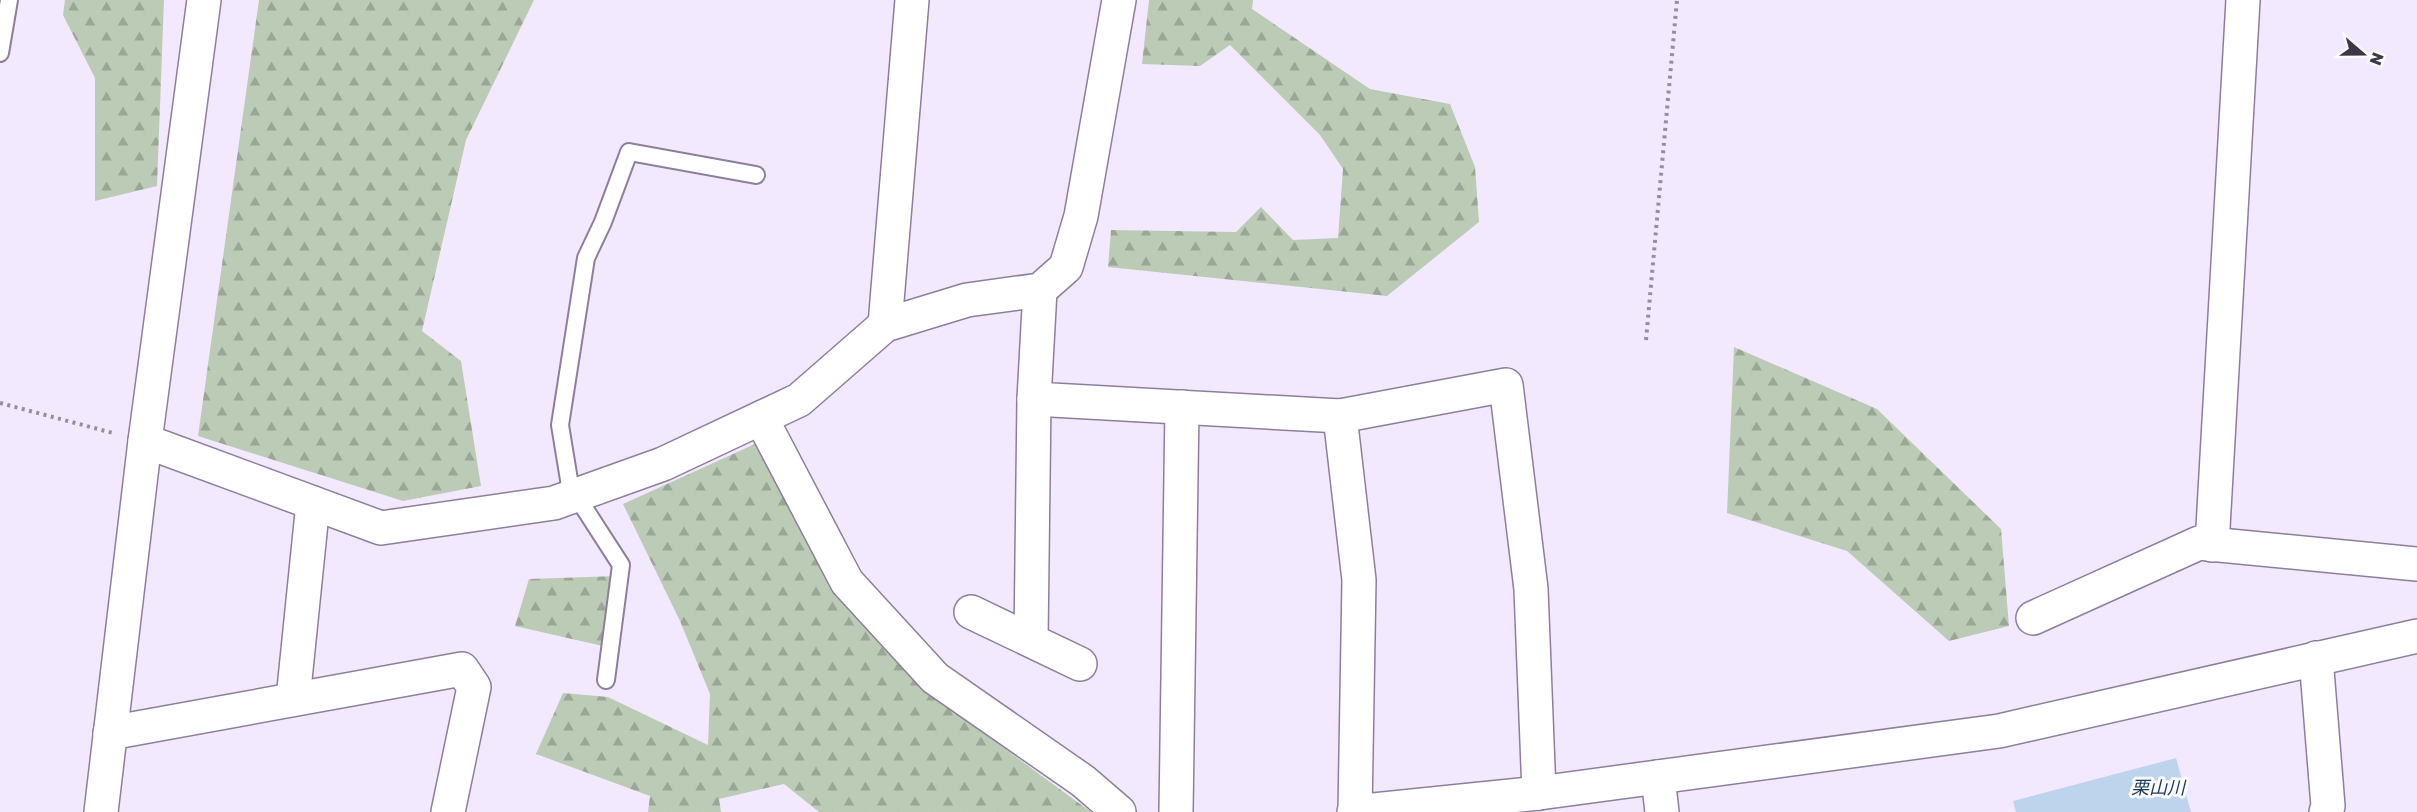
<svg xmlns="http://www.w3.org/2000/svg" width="2417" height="812" font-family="'Golos Text','Noto Sans JP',sans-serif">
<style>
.forest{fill:url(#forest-firs)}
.water{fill:#bed4ed}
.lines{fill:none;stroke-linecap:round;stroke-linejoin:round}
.lane-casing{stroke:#8e7e9d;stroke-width:20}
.street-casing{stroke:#8e7e9d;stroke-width:36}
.path{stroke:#968d9f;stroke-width:4;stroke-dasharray:3 4.5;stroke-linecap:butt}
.lane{stroke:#fff;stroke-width:16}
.street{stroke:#fff;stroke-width:33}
.labels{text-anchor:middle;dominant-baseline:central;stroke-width:6;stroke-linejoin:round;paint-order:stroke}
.water-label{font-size:18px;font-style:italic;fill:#17395b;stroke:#fbfbfb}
</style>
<defs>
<pattern id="forest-firs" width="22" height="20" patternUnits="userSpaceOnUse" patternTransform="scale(1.5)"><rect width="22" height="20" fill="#bccbb6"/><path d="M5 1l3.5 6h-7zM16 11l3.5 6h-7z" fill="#9aa696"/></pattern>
</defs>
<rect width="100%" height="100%" fill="#f3e9fe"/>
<g class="forest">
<path d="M65 0H164L157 186 95 201V78L63 15Z"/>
<path d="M259 0H534L466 140 422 331 461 361 481 486 403 501 198 436Z"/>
<path d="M1149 0H1253L1252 9 1370 89 1450 104 1475 167 1479 222 1387 296 1108 267 1111 230 1236 232 1261 207 1293 240 1338 238 1343 169 1320 135 1230 45 1200 66 1142 64Z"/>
<path d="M1734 347 1877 409 2001 529 2009 626 1949 641 1847 551 1727 513Z"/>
<path d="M755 444 842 599 978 729 1091 812H819L784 784 719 799 721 812H648L650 796 536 754 563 693 608 697 708 745 710 694 680 621 623 504Z"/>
<path d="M617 576 607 647 515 626 529 579Z"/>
</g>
<path class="water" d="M2176 758 2191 812H2016L2013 801Z"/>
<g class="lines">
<defs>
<g id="lane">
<path d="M0 53 9 0"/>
<path d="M606 680 621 565 570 486 560 425 586 258 603 222 629 152 756 175"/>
</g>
<g id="street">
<path d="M1040 290 1034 399 1340 416 1506 385 1531 589 1539 793"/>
<path d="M885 325 912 0"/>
<path d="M1340 416 1359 580 1355 812"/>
<path d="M761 418 847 582 935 678 1083 781 1119 812"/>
<path d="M145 441 381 528 554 503 663 464 799 400 885 325 967 300 1040 290 1066 267 1081 216 1119 0"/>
<path d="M2212 545 2243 0"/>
<path d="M971 612 1080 664"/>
<path d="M2033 618 2199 543 2417 564"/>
<path d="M1031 640 1034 399"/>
<path d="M2316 658 2328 806 2326 812"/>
<path d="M293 699 313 503"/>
<path d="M110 733 462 669 474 687 448 812"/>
<path d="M1658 777 1662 812"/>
<path d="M101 812 145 441 204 0"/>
<path d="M1176 812 1182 407"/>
<path d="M1354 812 1539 793 1999 731 2417 636"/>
</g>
</defs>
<use href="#lane" class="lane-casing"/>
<use href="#street" class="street-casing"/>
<g class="path">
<path d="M1646 340 1677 0"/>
<path d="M0 403 113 433"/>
</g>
<use href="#lane" class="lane"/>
<use href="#street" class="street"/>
</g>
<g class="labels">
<g class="water-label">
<text x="2158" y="787">栗山川</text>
</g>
</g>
<g transform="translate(2363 54) rotate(110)" stroke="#fbfbfb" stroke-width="4.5" paint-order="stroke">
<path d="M0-4.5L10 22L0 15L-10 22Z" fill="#3d3644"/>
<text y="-9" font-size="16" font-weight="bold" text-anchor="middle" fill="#3d3644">N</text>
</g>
</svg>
